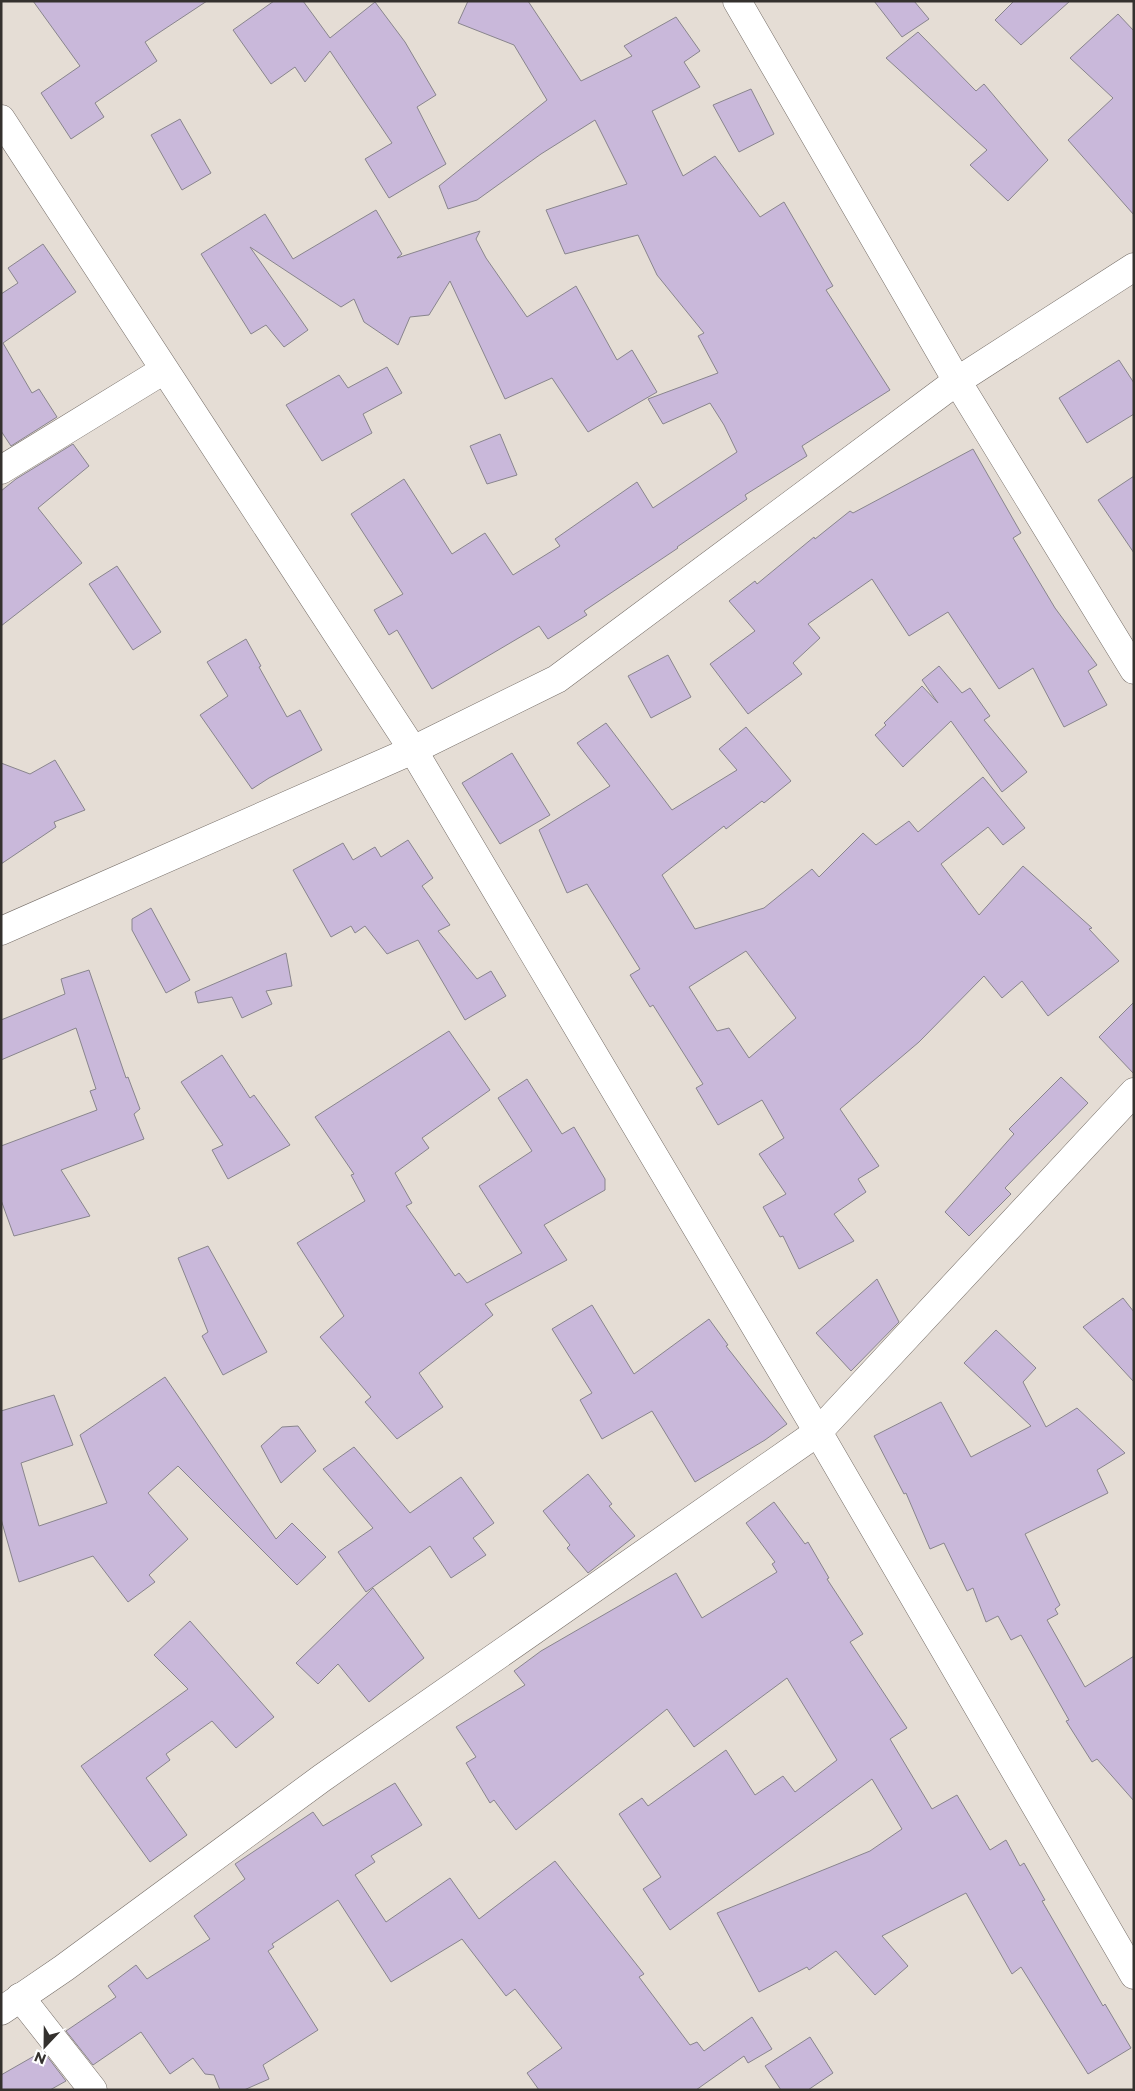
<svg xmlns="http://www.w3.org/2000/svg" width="1135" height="2091" font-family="Montserrat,sans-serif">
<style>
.building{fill:#c9b8da;stroke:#89858d;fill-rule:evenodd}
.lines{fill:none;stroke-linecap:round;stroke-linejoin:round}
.minor-casing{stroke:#766e68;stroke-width:29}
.minor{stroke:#fff;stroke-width:28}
</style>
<rect width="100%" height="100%" fill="#e5ddd5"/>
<g class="building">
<path d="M33 1H207L145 42 157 61 95 103 104 117 71 139 41 93 80 66Z"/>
<path d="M274 1H303L330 38 375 2 405 42 436 95 417 107 446 164 389 198 365 159 392 143 330 51 305 82 295 67 271 84 233 30Z"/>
<path d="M468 1H528L581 81 632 56 624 46 676 17 700 51 684 62 700 87 652 111 683 176 715 156 760 217 784 202 833 286 826 290 890 390 802 446 807 456 745 495 747 499 677 547 678 548 584 611 587 615 548 639 539 626 432 689 397 630 389 635 374 610 403 594 351 514 404 479 452 554 485 533 513 575 560 546 555 539 637 482 653 508 737 452 724 425 710 403 663 424 648 399 718 373 698 336 704 333 657 275 638 235 565 254 546 210 627 184 595 120 541 154 477 200 448 209 439 186 547 100 514 45 458 23Z"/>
<path d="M874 1H914L929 19 902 37Z"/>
<path d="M1014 1H1070L1021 45 995 20Z"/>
<path d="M1118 14 1134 31V215L1068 140 1113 98 1070 58Z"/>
<path d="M918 32 976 91 984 84 1048 160 1008 201 970 165 987 150 886 58Z"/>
<path d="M751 89 774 134 739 152 713 105Z"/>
<path d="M180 119 211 173 182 190 151 135Z"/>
<path d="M376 210 402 254 397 258 480 231 476 239 486 258 527 317 576 286 617 360 632 350 657 392 588 432 552 378 505 399 450 281 429 315 410 317 398 345 364 322 354 299 341 307 250 247 308 330 284 347 266 325 251 334 201 254 265 214 293 259Z"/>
<path d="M43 244 76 292 3 343 32 393 39 389 57 417 11 446 1 431V294L18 283 8 268Z"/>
<path d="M1119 360 1134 383V414L1087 443 1059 398Z"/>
<path d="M387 367 402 393 363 414 372 433 322 461 286 405 339 375 348 388Z"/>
<path d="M500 434 517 475 487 484 470 446Z"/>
<path d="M73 444 89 466 38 508 82 563 1 626V491L16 479Z"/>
<path d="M973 449 1021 533 1013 538 1055 608 1097 665 1088 671 1107 705 1064 727 1033 668 999 689 948 612 909 636 872 579 808 624 820 638 793 663 802 674 748 714 710 664 755 631 729 601 755 581 757 584 814 537 815 539 850 511 853 513Z"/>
<path d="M1134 476V553L1098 500Z"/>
<path d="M117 566 161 632 133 650 89 584Z"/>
<path d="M246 639 261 666 259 667 287 717 300 710 322 750 269 778 252 789 200 715 228 696 207 662Z"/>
<path d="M668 655 691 697 651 718 628 676Z"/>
<path d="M939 666 962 693 970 688 990 716 984 720 1027 772 1002 792 951 721 903 767 875 735 886 725 884 723 922 686 938 703 922 680Z"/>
<path d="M606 723 672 810 737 770 719 749 746 727 791 781 764 803 762 801 726 829 724 826 662 875 695 929 764 908 812 869 819 877 863 833 876 845 909 821 918 832 983 777 1025 828 1003 845 988 827 941 864 979 915 1023 866 1092 928 1089 929 1119 961 1048 1016 1022 981 1002 998 984 976 919 1042 840 1109 879 1166 858 1179 866 1192 834 1214 854 1241 799 1269 783 1236 780 1237 763 1207 786 1194 759 1154 784 1138 762 1100 718 1125 696 1088 703 1084 653 1005 650 1007 630 975 640 969 587 884 567 893 539 830 610 786 577 743ZM746 951 796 1018 749 1058 729 1028 717 1031 689 987Z"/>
<path d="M512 753 550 815 500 844 462 783Z"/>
<path d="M55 760 85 810 54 822 56 827 1 864V763L30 774Z"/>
<path d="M408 840 433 878 422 886 450 925 438 931 477 979 491 971 506 996 465 1020 418 940 387 954 365 926 355 933 351 926 331 937 293 870 343 843 353 860 375 847 381 857Z"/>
<path d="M151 908 190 980 166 993 132 930V919Z"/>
<path d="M286 953 292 986 266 991 272 1004 242 1018 232 997 198 1003 195 992Z"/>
<path d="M89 970 126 1078 128 1077 140 1109 134 1114 144 1139 61 1170 90 1216 14 1236 1 1200V1146L97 1110 90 1091 96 1089 76 1028 1 1060V1020L65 994 61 979Z"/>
<path d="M1134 1002V1074L1099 1037Z"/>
<path d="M449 1031 490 1090 422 1138 429 1148 395 1173 412 1203 406 1206 455 1276 459 1273 467 1283 522 1253 479 1186 532 1151 498 1098 527 1079 562 1134 574 1127 605 1179V1190L544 1225 567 1260 485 1304 493 1315 419 1373 443 1407 397 1439 365 1402 371 1397 320 1337 344 1316 297 1243 365 1201 351 1175 354 1174 315 1117Z"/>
<path d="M222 1055 250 1098 254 1095 290 1145 228 1179 212 1150 223 1145 181 1082Z"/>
<path d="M1061 1077 1088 1103 1005 1188 1011 1194 969 1236 945 1212 1014 1134 1009 1129Z"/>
<path d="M208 1246 267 1352 223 1375 202 1336 208 1332 178 1258Z"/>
<path d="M877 1279 899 1322 851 1371 816 1333Z"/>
<path d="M1123 1298 1134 1312V1382L1083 1327Z"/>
<path d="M592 1305 634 1374 709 1319 728 1345 726 1346 787 1424 765 1440 695 1482 652 1411 602 1439 580 1400 592 1393 552 1329Z"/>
<path d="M996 1330 1036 1368 1023 1382 1046 1427 1077 1408 1125 1453 1097 1470 1108 1493 1025 1534 1060 1605 1055 1609 1058 1614 1047 1620 1085 1687 1134 1656V1801L1097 1759 1092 1762 1066 1721 1069 1720 1021 1635 1011 1640 998 1616 986 1622 973 1588 967 1591 944 1543 930 1549 906 1493 904 1494 874 1436 941 1402 971 1457 1031 1426 964 1363Z"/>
<path d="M165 1377 276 1539 292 1523 326 1557 297 1585 178 1466 148 1493 188 1539 149 1575 155 1582 128 1602 93 1556 19 1582 1 1519V1411L54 1395 73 1445 21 1463 39 1526 107 1503 80 1435Z"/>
<path d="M298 1426 316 1451 281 1483 261 1446 282 1427Z"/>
<path d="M354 1447 410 1513 461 1477 494 1523 473 1538 486 1555 451 1578 430 1546 366 1592 338 1552 373 1528 323 1469Z"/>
<path d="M588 1474 612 1504 609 1506 635 1536 588 1573 567 1548 570 1545 543 1511Z"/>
<path d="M774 1502 805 1544 808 1542 829 1578 827 1579 863 1634 850 1642 907 1728 890 1739 932 1809 957 1795 990 1850 1006 1840 1020 1866 1024 1863 1045 1900 1042 1901 1103 2006 1105 2004 1131 2048 1088 2074 1021 1967 1012 1974 966 1893 882 1936 908 1966 875 1995 836 1951 809 1970 807 1967 759 1992 717 1913 870 1851 902 1829 872 1779 670 1930 643 1889 661 1877 619 1814 642 1798 648 1806 726 1750 755 1795 783 1776 795 1792 837 1760 787 1678 694 1747 667 1709 516 1830 494 1800 490 1803 466 1763 476 1757 456 1727 525 1685 514 1671 541 1651 676 1573 702 1618 777 1572 772 1564 775 1562 746 1523Z"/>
<path d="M373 1588 424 1658 369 1702 338 1664 318 1684 296 1663Z"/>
<path d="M190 1621 274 1717 236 1748 212 1721 166 1754 170 1760 146 1778 187 1835 150 1862 81 1766 188 1689 154 1655Z"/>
<path d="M395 1783 422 1825 371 1856 375 1862 355 1875 386 1922 450 1878 479 1919 555 1861 644 1974 639 1977 690 2045 697 2042 704 2051 752 2017 772 2049 748 2063 744 2056 696 2090H539L527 2073 562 2048 515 1989 506 1996 462 1939 391 1982 338 1900 272 1944 274 1947 268 1951 318 2030 263 2065 269 2079 244 2090H220L214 2075 205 2074 193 2058 170 2074 141 2032 93 2065 66 2031 116 1997 108 1986 136 1965 147 1979 210 1939 194 1916 245 1879 235 1864 313 1812 323 1826Z"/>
<path d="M810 2037 833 2073 808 2090H781L765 2066Z"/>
<path d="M43 2051 66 2081 50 2090H1V2075Z"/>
</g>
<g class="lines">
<defs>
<g id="minor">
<path d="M737 1 957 381 1134 670"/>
<path d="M1 119 413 750 818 1432 1134 1975"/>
<path d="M1 470 164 370"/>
<path d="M1 931 413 750 557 679 957 381 1134 267"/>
<path d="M20 1997 93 2090"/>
<path d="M1 2011 64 1968 322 1778 818 1432 1134 1092"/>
</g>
</defs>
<use href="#minor" class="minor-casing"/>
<use href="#minor" class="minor"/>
</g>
<rect width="1135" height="2091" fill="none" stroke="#34312e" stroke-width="5"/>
<g transform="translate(45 2046) rotate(202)" stroke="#ffffff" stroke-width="4" paint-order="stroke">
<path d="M0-4L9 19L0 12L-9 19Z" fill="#34312e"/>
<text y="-8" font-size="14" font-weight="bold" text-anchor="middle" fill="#34312e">N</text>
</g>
</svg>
